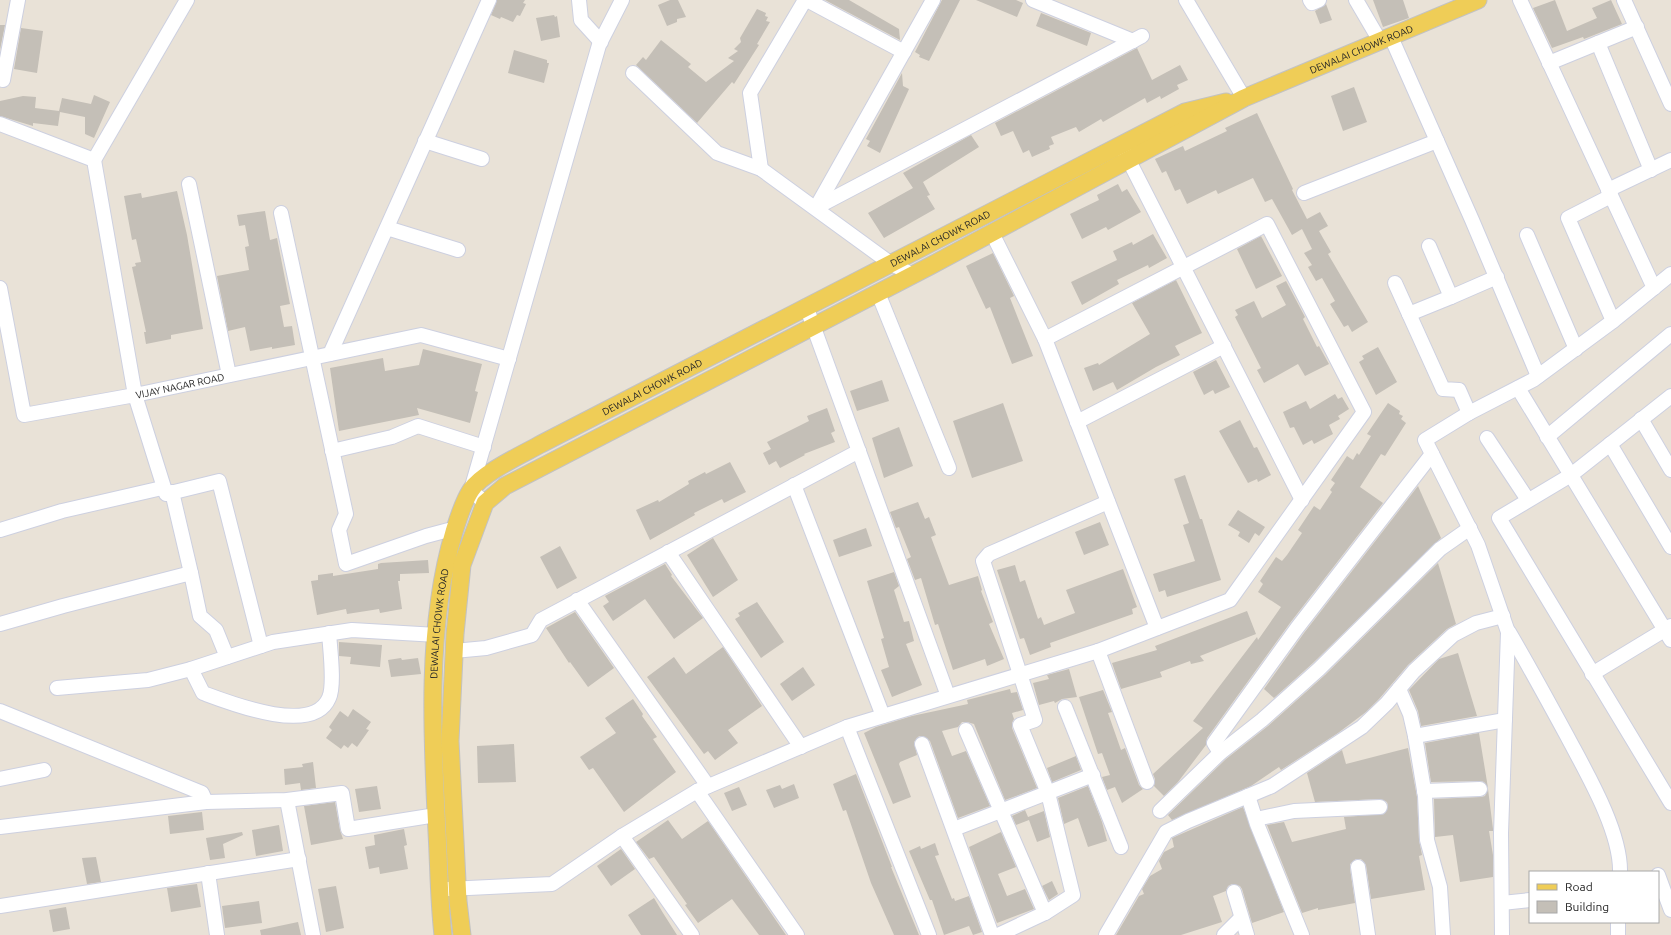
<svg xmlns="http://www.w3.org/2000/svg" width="1671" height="935" font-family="Ubuntu,sans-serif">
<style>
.building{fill:#c4bfb7}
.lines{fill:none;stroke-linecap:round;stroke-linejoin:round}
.minor-casing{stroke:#cdd0e0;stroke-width:16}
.major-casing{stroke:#c2c2c2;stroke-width:19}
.minor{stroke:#fff;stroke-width:14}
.major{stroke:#efcd57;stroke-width:17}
.labels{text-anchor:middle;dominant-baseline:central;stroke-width:4;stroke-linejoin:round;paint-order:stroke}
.street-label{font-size:10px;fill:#262626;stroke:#fff}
</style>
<rect width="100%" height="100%" fill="#e9e2d7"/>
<g class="building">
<path d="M497 0H525L523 3 526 4 520 16 517 15 513 22 501 17 500 19 491 15Z"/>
<path d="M670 0H678L686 17 677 19V22L667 26 658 5Z"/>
<path d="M825 0H849L899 29 900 40Z"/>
<path d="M942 0H960L929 61 919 57 920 55 915 52Z"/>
<path d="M976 0H1016L1023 3 1017 17Z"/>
<path d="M1373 0H1403L1409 18 1383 27Z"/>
<path d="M1555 0 1567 31 1597 18 1592 8 1611 0 1622 24 1584 39 1583 37 1552 48 1533 8Z"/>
<path d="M1326 4 1332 20 1320 24 1315 11Z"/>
<path d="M757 9 766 13 765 16 768 17 766 21 770 22 757 44 759 45 734 84 732 82 697 123 636 65 643 57 646 60 661 40 691 64 688 67 706 82 734 61 728 58 738 51 734 49 741 42 740 38Z"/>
<path d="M1041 13 1091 33 1087 46 1036 26Z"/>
<path d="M554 15 555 17 557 16 560 37 541 41 536 18Z"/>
<path d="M0 25H5L0 50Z"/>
<path d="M21 28 43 31 37 73 14 69Z"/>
<path d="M1137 48 1152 80 1180 65 1188 80 1177 85 1179 89 1161 99 1160 96 1147 103 1145 98 1103 122 1101 119 1079 132 1076 127 1051 137 1054 144 1049 146 1050 149 1032 157 1029 150 1023 153 1013 131 1001 136 995 123Z"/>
<path d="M514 50 547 60V63H549L544 83 508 73Z"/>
<path d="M902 73 903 86 909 89 880 153 867 146 870 141 866 139Z"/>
<path d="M1354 87 1367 122 1343 131 1331 96Z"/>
<path d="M94 95 110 102 94 138 85 134V117L60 112 58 126 33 123V126L0 116V101L23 96 36 97 35 108 59 111 62 98 91 104Z"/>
<path d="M1257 113 1293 189 1292 190 1307 219 1320 212 1328 226 1319 231 1331 252 1328 254 1368 322 1352 332 1348 325 1344 327 1330 304 1335 301 1322 278 1316 281 1308 267 1312 265 1304 253 1312 249 1302 229 1292 235 1272 199 1265 202 1253 178 1218 194 1216 190 1187 204 1180 189 1175 191 1166 171 1162 173 1155 159 1183 146 1185 151 1227 131 1225 128Z"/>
<path d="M971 135 979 147 923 182 930 195 927 196 935 209 884 238 868 213 913 188 903 173Z"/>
<path d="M1118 184 1122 192 1127 189 1141 212 1108 230 1106 227 1082 239 1070 214 1099 200 1097 195Z"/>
<path d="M177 191 187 235 203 329 171 335V339L146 344 144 332H146L132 267 136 266 135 263 141 262 136 239 132 240 124 196 141 193 142 198Z"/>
<path d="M265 211 270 240 277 238 290 304 280 306 284 327 292 326 295 345 272 349V347L250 351 245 327 228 331 217 276 249 270 245 247 249 246 245 225 239 226 237 215Z"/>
<path d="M1153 234 1167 258 1149 268 1148 265 1117 280 1119 284 1082 305 1071 282 1117 260 1113 251 1132 242 1133 245Z"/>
<path d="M1261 236 1282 276 1256 289 1237 249Z"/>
<path d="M993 253 1014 296 1010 298 1033 356 1012 364 990 307 986 309 966 266Z"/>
<path d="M1176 280 1202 333 1175 346 1180 355 1156 367 1117 390 1113 382 1093 391 1084 368 1098 363 1099 365 1150 334 1132 303Z"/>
<path d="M1286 281 1305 317 1303 319 1317 347 1319 346 1329 364 1305 376 1298 364 1264 383 1257 370 1261 368 1235 317 1238 315 1235 310 1254 301 1262 318 1286 305 1276 286Z"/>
<path d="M1378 347 1397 382 1376 395 1359 362 1364 359 1362 356Z"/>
<path d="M423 349 482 364 475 391 478 392 470 423 417 408 419 415 339 431 330 368 383 358 385 371 419 365Z"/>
<path d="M1216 360 1230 387 1215 394 1213 390 1204 395 1193 372Z"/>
<path d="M882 380 889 401 857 411 850 391Z"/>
<path d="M1335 394 1338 399 1342 397 1349 409 1338 416 1340 419 1329 425 1333 434 1314 444 1312 440 1303 445 1294 427 1290 428 1283 412 1306 401 1310 409Z"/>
<path d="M1003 403 1023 461 972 478 953 421Z"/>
<path d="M1388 403 1400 411 1399 414 1403 416 1401 419 1406 423 1385 456 1381 454 1360 487 1383 503 1290 623 1207 738 1206 745 1178 782 1164 796 1154 786 1155 779 1153 774 1203 728 1193 721 1257 637 1258 640 1281 607 1258 592 1263 584 1260 581 1276 557 1282 561 1287 555 1302 533 1298 530 1314 506 1320 510 1332 492 1330 490 1335 483 1331 480 1347 456 1353 460 1357 453 1359 455 1371 436 1367 434Z"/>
<path d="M827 408 835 431 831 433 835 442 804 454 805 455 780 468 776 461 769 465 763 453 771 449 767 442 809 421 807 416Z"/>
<path d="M1240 420 1254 448 1257 447 1271 475 1258 482 1257 479 1248 483 1219 431Z"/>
<path d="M899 427 913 466 884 478 872 438Z"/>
<path d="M730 462 746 492 724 503 722 499 694 513 695 515 650 540 636 510 658 500 659 502 689 484 688 481 705 472 706 474Z"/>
<path d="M1185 475 1200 519H1202L1221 580 1167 597 1165 590 1159 592 1153 574 1195 561 1183 525 1189 523 1174 479Z"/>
<path d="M1418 486 1441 538 1313 663 1274 698 1264 689 1304 633Z"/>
<path d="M918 502 925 519 929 517 936 535 931 537 949 585 978 576 982 590 981 591 993 622 989 624 1004 659 987 666 985 659 953 670 938 624 935 625 921 578 915 580 907 559 911 557 899 527 896 528 890 512Z"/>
<path d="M1238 510 1265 527 1259 536 1255 533 1249 543 1238 536 1240 532 1228 525Z"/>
<path d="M1100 522 1109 545 1084 555 1075 532Z"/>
<path d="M866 528 872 546 839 557 833 540Z"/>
<path d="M713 538 738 580 713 597 687 555Z"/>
<path d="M560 546 577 578 557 589 540 557Z"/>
<path d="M428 560 429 573 400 574V581H398L402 609 380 613 379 609 347 614 346 609 317 615 311 581 318 580V575L333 573V576L378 569V564L381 563Z"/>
<path d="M1438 563 1456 624 1447 629 1408 665 1379 699 1366 712 1338 733 1281 770 1279 767 1251 786 1172 820 1168 815 1226 759 1268 726 1325 675Z"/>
<path d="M665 564 672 575 671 576 703 618 674 639 645 599 613 621 603 606 609 602 605 596Z"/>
<path d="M1015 565 1020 582 1025 580 1038 619 1041 617 1044 625 1075 613 1066 590 1123 569 1137 607 1132 609 1133 614 1050 643 1051 647 1030 655 1024 638 1020 639 997 570Z"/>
<path d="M894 572 899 586 894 590 904 622 909 621 914 641 906 644 922 685 892 697 881 670 889 667 881 639 884 638 867 581Z"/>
<path d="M757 602 784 642 761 658 735 619 740 616 738 613Z"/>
<path d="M1247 611 1256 634 1200 656 1204 661 1191 664 1190 661 1160 672 1162 677 1121 689 1112 663 1157 650 1155 646Z"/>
<path d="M575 612 614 668 588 687 570 662 569 663 546 628Z"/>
<path d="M339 642 382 645 380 667 350 664 351 657 339 656Z"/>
<path d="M723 647 762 706 728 730 738 743 715 760 708 751 704 754 647 677 674 657 686 674Z"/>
<path d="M1458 653 1477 716 1421 726 1418 711 1409 690 1439 659Z"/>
<path d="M401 658 402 660 418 658 421 674 391 677 388 660Z"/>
<path d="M803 667 815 685 792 701 780 684Z"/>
<path d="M1069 669 1077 697 1062 699 1055 703 1054 701 1039 705 1033 683 1049 679 1047 675Z"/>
<path d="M1010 689 1011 693 1017 692 1023 710 1012 713 1014 719 1012 723V728L1037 788 1005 800 974 724 967 722H962L958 727 942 731 952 756 966 751 990 806 958 818 930 741 923 736H919L914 742 917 755 900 762 899 764 911 797 893 804 864 733 876 727 912 716 968 704 967 700Z"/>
<path d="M1103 690 1112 712 1108 713 1121 750 1125 748 1139 785 1143 789 1122 803 1115 787 1107 790 1102 777 1110 775 1102 753 1098 754 1079 697Z"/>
<path d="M633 699 643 714 642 716 657 737 653 739 676 772 624 812 593 768 589 770 580 757 616 733 605 718Z"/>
<path d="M353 709 371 722 366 729 369 730 357 747 352 743 348 748 344 745 341 749 326 738 332 730 329 727 340 711 348 717Z"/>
<path d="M1479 733 1488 788 1484 782 1480 781 1431 782 1425 743Z"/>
<path d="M514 744 516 782 478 783 477 746Z"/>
<path d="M1408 748 1417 797 1419 840 1422 855 1419 856 1425 890 1371 899 1366 865 1361 859H1356L1350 864V868L1355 903 1318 910V908L1302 913 1267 825 1284 822 1292 842 1346 829 1344 817 1384 814 1388 806 1387 802 1380 799 1315 802 1307 773 1342 750 1346 764Z"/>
<path d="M1076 756 1081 770 1052 782 1047 768Z"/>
<path d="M313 762 316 788 301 790 300 783 285 785 284 769 303 767 302 764Z"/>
<path d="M856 774 892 867H891L919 935H894L871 883 846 810 843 811 833 784Z"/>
<path d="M794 784 799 798 774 808 766 790 780 785 782 789Z"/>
<path d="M377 786 381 809 359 812 355 789Z"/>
<path d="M1088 786 1102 822 1107 841 1088 847 1078 818 1064 824 1058 798Z"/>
<path d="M739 787 747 805 732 811 724 793Z"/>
<path d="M1488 789 1493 829V831H1489L1493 855V877L1460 882 1453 835 1435 837 1434 799 1481 797 1485 796Z"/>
<path d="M335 802 340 830 343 839 311 845 304 806Z"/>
<path d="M1243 807 1284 912 1252 923 1242 889 1240 886 1232 884 1228 886 1226 891 1213 896 1222 922 1181 935H1116L1139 896 1144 894 1142 889 1150 876 1162 869 1159 861 1164 852 1174 847 1172 838Z"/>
<path d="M1025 810 1028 817 1044 811 1050 837 1037 842 1029 820 1016 825 1012 816Z"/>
<path d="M202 812 204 830 170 834 168 816Z"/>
<path d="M668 820 682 839 708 821 786 935H759L732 899 698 923 685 905 687 904 654 857 649 859 636 842Z"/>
<path d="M279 825 283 851 256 856 252 830Z"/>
<path d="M404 829 407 845 404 846 408 869 380 874 379 867 369 869 365 847 375 845 374 835Z"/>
<path d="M242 832 243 835 223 844 225 858 210 860 206 838Z"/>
<path d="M1001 832 1016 867 998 874 1007 896 1025 889 1034 909 997 923 969 847Z"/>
<path d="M935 843 939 855 935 856 952 899 954 898 955 901 969 896 982 932 973 935 969 926 944 935 932 900H930L909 851 920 846 921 849Z"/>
<path d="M621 849 635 869 611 886 597 866Z"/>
<path d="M96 857 101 882 87 884 82 858Z"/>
<path d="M1052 881 1058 894 1049 900 1042 886Z"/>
<path d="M197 884 201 907 171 912 167 888Z"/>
<path d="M336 886 344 928 326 932 318 889Z"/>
<path d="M654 898 663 913 677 935H641L628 915Z"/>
<path d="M259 901 262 923 225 928 222 906Z"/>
<path d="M66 907 70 929 53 932 49 910Z"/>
<path d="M298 922 301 935H261L260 930Z"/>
</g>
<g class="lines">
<defs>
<g id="minor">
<path d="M579 0 581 20 601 42"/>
<path d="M807 0 904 52"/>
<path d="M1033 0 1133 41"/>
<path d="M1186 0 1244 98"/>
<path d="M1310 0 1312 3 1319 0"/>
<path d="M1356 0 1380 41"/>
<path d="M1520 0 1654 288"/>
<path d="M1624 0 1671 104"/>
<path d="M1391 37 1472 220 1538 376"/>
<path d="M1598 43 1651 170"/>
<path d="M1549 63 1637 27"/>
<path d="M633 73 717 153 761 169 890 263 913 275"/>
<path d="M0 79 3 80 18 0"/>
<path id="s1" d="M0 124 94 160 135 395 421 335 509 359"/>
<path d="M425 141 482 159"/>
<path d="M1124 151 1302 500"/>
<path d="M94 160 187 0"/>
<path d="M761 169 750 93 805 0"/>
<path d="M189 184 229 375"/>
<path d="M1608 190 1671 160"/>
<path d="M1304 193 1437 141"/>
<path d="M1611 196 1568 218 1613 321"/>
<path d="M817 206 933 0"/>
<path d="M817 207 1142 36"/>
<path d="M281 213 346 514 339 530 346 564 426 536 456 528"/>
<path d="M387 228 458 250"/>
<path d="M992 233 1045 339 1157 628"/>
<path d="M1527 235 1576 349"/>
<path d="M1429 246 1451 297 1497 277"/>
<path d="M1395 283 1443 389 1459 390 1469 413"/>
<path d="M0 288 24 415 135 395 166 494 219 481 261 646"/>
<path d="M878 293 949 468"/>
<path d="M806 306 948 696"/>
<path d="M1409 314 1451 297"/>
<path d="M330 354 489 0"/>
<path d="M1518 388 1671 640"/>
<path d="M1671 396 1571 475 1499 518 1671 803"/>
<path d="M1641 419 1671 470"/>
<path d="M1077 422 1224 346"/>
<path d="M1547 437 1671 334"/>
<path d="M1487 438 1528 500"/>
<path d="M1610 444 1671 547"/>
<path d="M332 451 392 437 418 426 484 447"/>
<path d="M794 485 883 716"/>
<path d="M172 492 191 573"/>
<path d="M485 503 471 490 599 45 622 0"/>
<path d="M0 530 62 511 162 488"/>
<path d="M668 552 801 747"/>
<path d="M577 600 708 786"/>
<path d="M0 624 63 606 191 573 200 616 216 630 227 657"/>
<path d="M1509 632C1529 666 1548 701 1567 736 1586 772 1621 831 1620 872"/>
<path d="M454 651 486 648 532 635 541 620 859 451"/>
<path d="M1098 651 1147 782"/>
<path d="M191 669 203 693C230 703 313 736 329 698 335 685 330 649 329 633"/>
<path d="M1592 674 1671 626"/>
<path d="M57 688 148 680 191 669 273 642 352 630 437 635"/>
<path d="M1399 689 1410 714 1415 736 1425 796 1427 840 1440 887 1443 935"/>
<path d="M1065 707 1121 847"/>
<path d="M0 711 202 793 206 802"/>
<path d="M847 727 929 935"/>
<path d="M966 730 1045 913"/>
<path d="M1415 736 1505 720"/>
<path d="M922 744 992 935"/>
<path d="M1220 753 1214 743 1297 628 1432 454"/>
<path d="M0 779 44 770"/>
<path d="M697 791 797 935"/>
<path d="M1424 791 1480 789"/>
<path d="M1248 796 1257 824 1302 935"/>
<path d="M287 800 313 935"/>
<path d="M1160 811 1220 753 1262 720 1319 669 1440 549 1470 528"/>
<path d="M1256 819 1294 811 1380 807"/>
<path d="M0 827 206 802 287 800 342 793 348 829 436 815"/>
<path d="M954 829 1093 775"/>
<path d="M622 836 692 935"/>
<path d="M1358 867 1368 935"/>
<path d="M208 873 217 935"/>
<path d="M1658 875 1671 910"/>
<path d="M448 889 552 884 622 836 697 791 847 727 1098 651 1230 600 1364 412 1267 224 1045 339"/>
<path d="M1234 892 1247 935"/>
<path d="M1502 903 1530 900"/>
<path d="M0 906 299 859"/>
<path d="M998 935 1045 913 1073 895 1048 793 1020 725 1035 720 983 561 989 554 1108 502"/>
<path d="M1106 935 1166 832 1188 821 1272 786 1362 727 1387 703 1414 671 1453 635 1476 623 1503 616"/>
<path d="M1224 935 1241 918"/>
<path d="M1502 935 1501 833 1508 632 1478 545 1425 440 1469 413 1533 380 1613 321 1671 274"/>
<path d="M1618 935V922"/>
</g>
<g id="major">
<path id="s2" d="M443 935C439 901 439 867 437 832 432 737 426 625 454 532 458 519 463 502 471 490 482 473 523 454 541 444L1185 112 1226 102"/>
<path id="s3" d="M462 935 458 901 450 741 455 634 462 565 485 503 505 486 930 266 1244 98 1478 0"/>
</g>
</defs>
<use href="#minor" class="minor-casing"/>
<use href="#major" class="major-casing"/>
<use href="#minor" class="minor"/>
<use href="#major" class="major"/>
</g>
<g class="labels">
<g class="street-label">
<text stroke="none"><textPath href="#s3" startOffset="1425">DEWALAI CHOWK ROAD</textPath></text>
<text stroke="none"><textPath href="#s2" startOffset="984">DEWALAI CHOWK ROAD</textPath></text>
<text stroke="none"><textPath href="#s1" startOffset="385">VIJAY NAGAR ROAD</textPath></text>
<text stroke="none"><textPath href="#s2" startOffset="660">DEWALAI CHOWK ROAD</textPath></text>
<text stroke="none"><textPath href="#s2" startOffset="312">DEWALAI CHOWK ROAD</textPath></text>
</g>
</g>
<rect x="1529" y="871" width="130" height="52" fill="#ffffff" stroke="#a8a8a8"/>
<rect x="1537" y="884" width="20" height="6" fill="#efcd57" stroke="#a8a8a8"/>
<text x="1565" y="891" font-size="12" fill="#262626">Road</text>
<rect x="1537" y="901" width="20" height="12" fill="#c4bfb7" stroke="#a8a8a8"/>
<text x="1565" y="911" font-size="12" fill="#262626">Building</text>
</svg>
